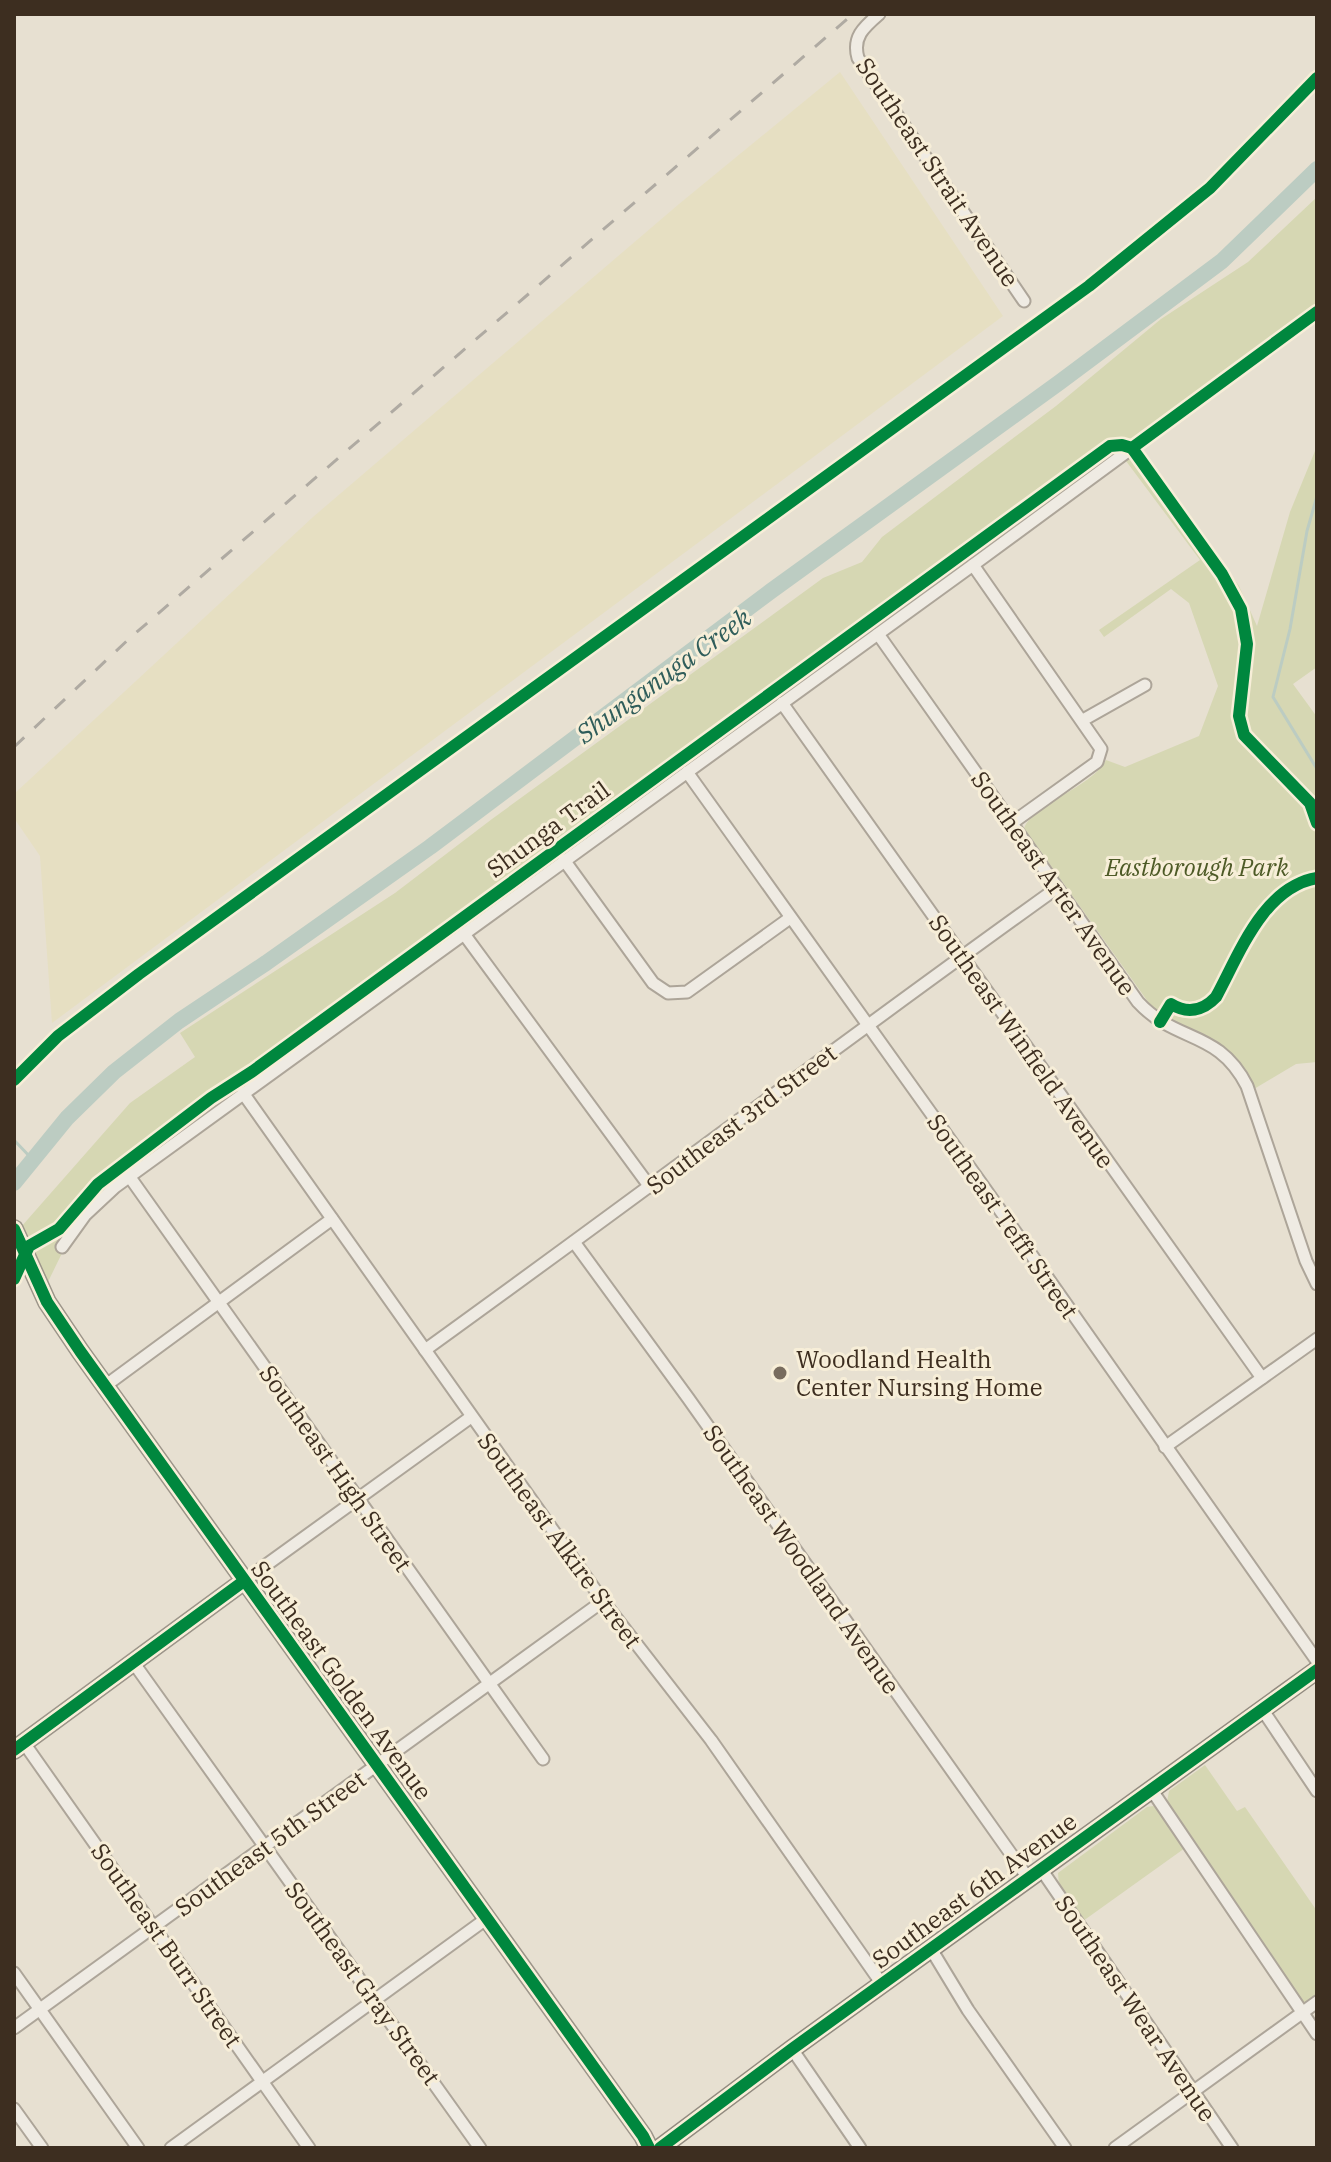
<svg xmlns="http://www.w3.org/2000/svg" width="1331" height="2162" font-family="'IBM Plex Serif',serif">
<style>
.farmland{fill:#e6dfc2}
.green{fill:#d6d7b3}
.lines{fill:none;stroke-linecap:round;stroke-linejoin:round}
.stream{stroke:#bcccc2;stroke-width:3}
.river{stroke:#bcccc2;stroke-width:16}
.street-casing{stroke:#ada599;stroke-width:15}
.secondary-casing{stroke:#9c958a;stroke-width:20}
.primary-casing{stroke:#928b80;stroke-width:20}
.street{stroke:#efebe3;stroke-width:11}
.secondary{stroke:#efebe3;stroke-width:16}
.primary{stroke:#e6e1d4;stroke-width:16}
.rail{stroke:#afaaa2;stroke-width:3;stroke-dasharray:14 14;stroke-linecap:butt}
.cycleway-casing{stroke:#f7eed8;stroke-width:17}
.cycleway{stroke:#00873e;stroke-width:12}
.poi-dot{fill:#786c5e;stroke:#f7eed8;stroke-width:3}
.labels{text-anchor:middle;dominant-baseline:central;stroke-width:6;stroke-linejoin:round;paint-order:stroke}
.street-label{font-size:24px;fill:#3d2e20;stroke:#f7eed8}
.park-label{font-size:24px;font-style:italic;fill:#4d5a26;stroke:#f7eed8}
.poi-label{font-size:24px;fill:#3d2e20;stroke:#f7eed8;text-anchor:start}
.water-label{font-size:26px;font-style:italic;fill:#2f5d5a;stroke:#f7eed8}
</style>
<rect width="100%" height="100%" fill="#e7e0d1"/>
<path class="farmland" d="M840 72 1003 316 52 1023 40 856 14 818V794L313 517 679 204Z"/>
<g class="green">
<path d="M1317 197V306L1050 503 129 1169C101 1191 74 1215 58 1247L63 1251 46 1286 21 1227 130 1103 195 1057 180 1033 395 893 492 819 823 578 862 562 882 537 1056 406 1161 319 1248 262Z"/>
<path d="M1317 446V667L1293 684 1317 717V1062L1296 1064 1254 1089 1239 1061 1218 1042 1156 1013 1024 828C1035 802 1091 788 1106 760L1125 767 1199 736 1218 686 1189 603 1171 589 1104 637 1099 630 1200 560 1126 461 1142 449 1239 586 1257 626 1290 512Z"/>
<path d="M1205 1765 1237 1811 1245 1807 1317 1911V1997L1306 2005 1300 2002 1167 1802 1169 1791Z"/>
<path d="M1153 1806 1158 1808 1185 1848 1083 1921 1059 1885 1058 1873 1147 1807Z"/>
</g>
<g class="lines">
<g class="stream">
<path d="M1317 496 1307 531 1290 629 1273 697 1317 769"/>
<path d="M14 1140 33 1160"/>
</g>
<path class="river" d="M14 1183 67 1118 114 1072 179 1021 266 963 430 847 771 591 1060 382 1222 261 1317 169"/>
<defs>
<g id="street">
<path d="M879 14C864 27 852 37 858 58L1024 301"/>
<path d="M973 565 1101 749 1097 762 1012 823"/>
<path d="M878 634 1138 1002C1177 1044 1218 1029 1247 1086L1306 1261 1317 1284"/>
<path d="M782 703 1262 1378"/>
<path d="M1083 720 1145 685"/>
<path d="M687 772 983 1186 1317 1661"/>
<path d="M564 860 653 983 668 993 687 992 790 918"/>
<path d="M464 934 650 1187"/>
<path d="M243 1093 603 1601 711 1740 882 1984"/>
<path d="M129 1176 543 1759"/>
<path d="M574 1242 688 1398 1028 1878"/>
<path d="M62 1247 85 1215 115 1187 973 565 1317 312"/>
<path d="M425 1350C637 1197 845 1040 1057 888"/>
<path d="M105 1386 332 1219"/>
<path d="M1165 1447 1317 1339"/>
<path d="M244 1581 471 1417"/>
<path d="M133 1662 480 2148"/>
<path d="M1262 1709 1317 1791"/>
<path d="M24 1743 309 2148"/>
<path d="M1151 1789 1317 2034"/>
<path d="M1041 1869 1232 2148"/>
<path d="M931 1949 968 2010 1065 2148"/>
<path d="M14 1973 138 2148"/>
<path d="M14 2028 603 1601"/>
<path d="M792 2049 860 2148"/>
<path d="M14 2109 42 2148"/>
<path d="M171 2148 486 1919"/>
<path d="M1115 2148 1317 2002"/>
</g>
<g id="secondary">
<path d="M14 1229 47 1302 80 1351 643 2136 649 2148"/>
<path d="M14 1750 244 1581"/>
</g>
<path id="primary" d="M660 2148 792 2049 1317 1670"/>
</defs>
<use href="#street" class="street-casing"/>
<use href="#secondary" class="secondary-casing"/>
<use href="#primary" class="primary-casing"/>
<use href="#street" class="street"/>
<use href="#secondary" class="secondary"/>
<use href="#primary" class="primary"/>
<path class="rail" d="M14 747 131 637 853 14"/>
<defs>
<g id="cycleway">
<path d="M1132 448 1222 574 1241 609 1247 644 1239 716 1244 735 1310 803 1317 823"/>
<path d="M1132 448 1317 312"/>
<path d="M1160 1022 1171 1004C1187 1014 1203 1011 1216 997 1239 955 1263 887 1317 878"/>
<path d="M14 1080 58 1036 139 974 1089 286 1210 188 1317 78"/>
<path d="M14 1229 47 1302 80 1351 643 2136 649 2148"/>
<path d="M14 1279 29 1246 59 1229 98 1184 211 1098 253 1071 1110 446 1122 445 1132 448"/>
<path d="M14 1750 244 1581"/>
<path d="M660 2148 792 2049 1317 1670"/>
</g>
</defs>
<use href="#cycleway" class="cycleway-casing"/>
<use href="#cycleway" class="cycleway"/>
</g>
<circle class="poi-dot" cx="780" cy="1373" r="8"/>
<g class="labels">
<g class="street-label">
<text transform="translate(938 172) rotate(56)">Southeast Strait Avenue</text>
<text transform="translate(548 829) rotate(-36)">Shunga Trail</text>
<text transform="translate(1054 883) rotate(55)">Southeast Arter Avenue</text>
<text transform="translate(1022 1041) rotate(55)">Southeast Winfield Avenue</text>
<text transform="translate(741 1119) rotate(-37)">Southeast 3rd Street</text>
<text transform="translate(1003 1216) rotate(55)">Southeast Tefft Street</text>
<text transform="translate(336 1468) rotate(55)">Southeast High Street</text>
<text transform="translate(560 1540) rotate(54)">Southeast Alkire Street</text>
<text transform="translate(802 1559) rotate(55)">Southeast Woodland Avenue</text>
<text transform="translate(342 1680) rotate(54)">Southeast Golden Avenue</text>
<text transform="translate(270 1843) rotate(-36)">Southeast 5th Street</text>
<text transform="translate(974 1890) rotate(-36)">Southeast 6th Avenue</text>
<text transform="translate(167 1945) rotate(55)">Southeast Burr Street</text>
<text transform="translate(363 1983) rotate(54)">Southeast Gray Street</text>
<text transform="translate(1136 2008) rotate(56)">Southeast Wear Avenue</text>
</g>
<g class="park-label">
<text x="1197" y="867">Eastborough Park</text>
</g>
<g class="poi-label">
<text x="796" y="1359">Woodland Health<tspan x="796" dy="28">Center Nursing Home</tspan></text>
</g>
<g class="water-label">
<text transform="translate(663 675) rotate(-36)">Shunganuga Creek</text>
</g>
</g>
<rect width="1331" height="2162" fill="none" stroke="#3d2e20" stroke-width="32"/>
</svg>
